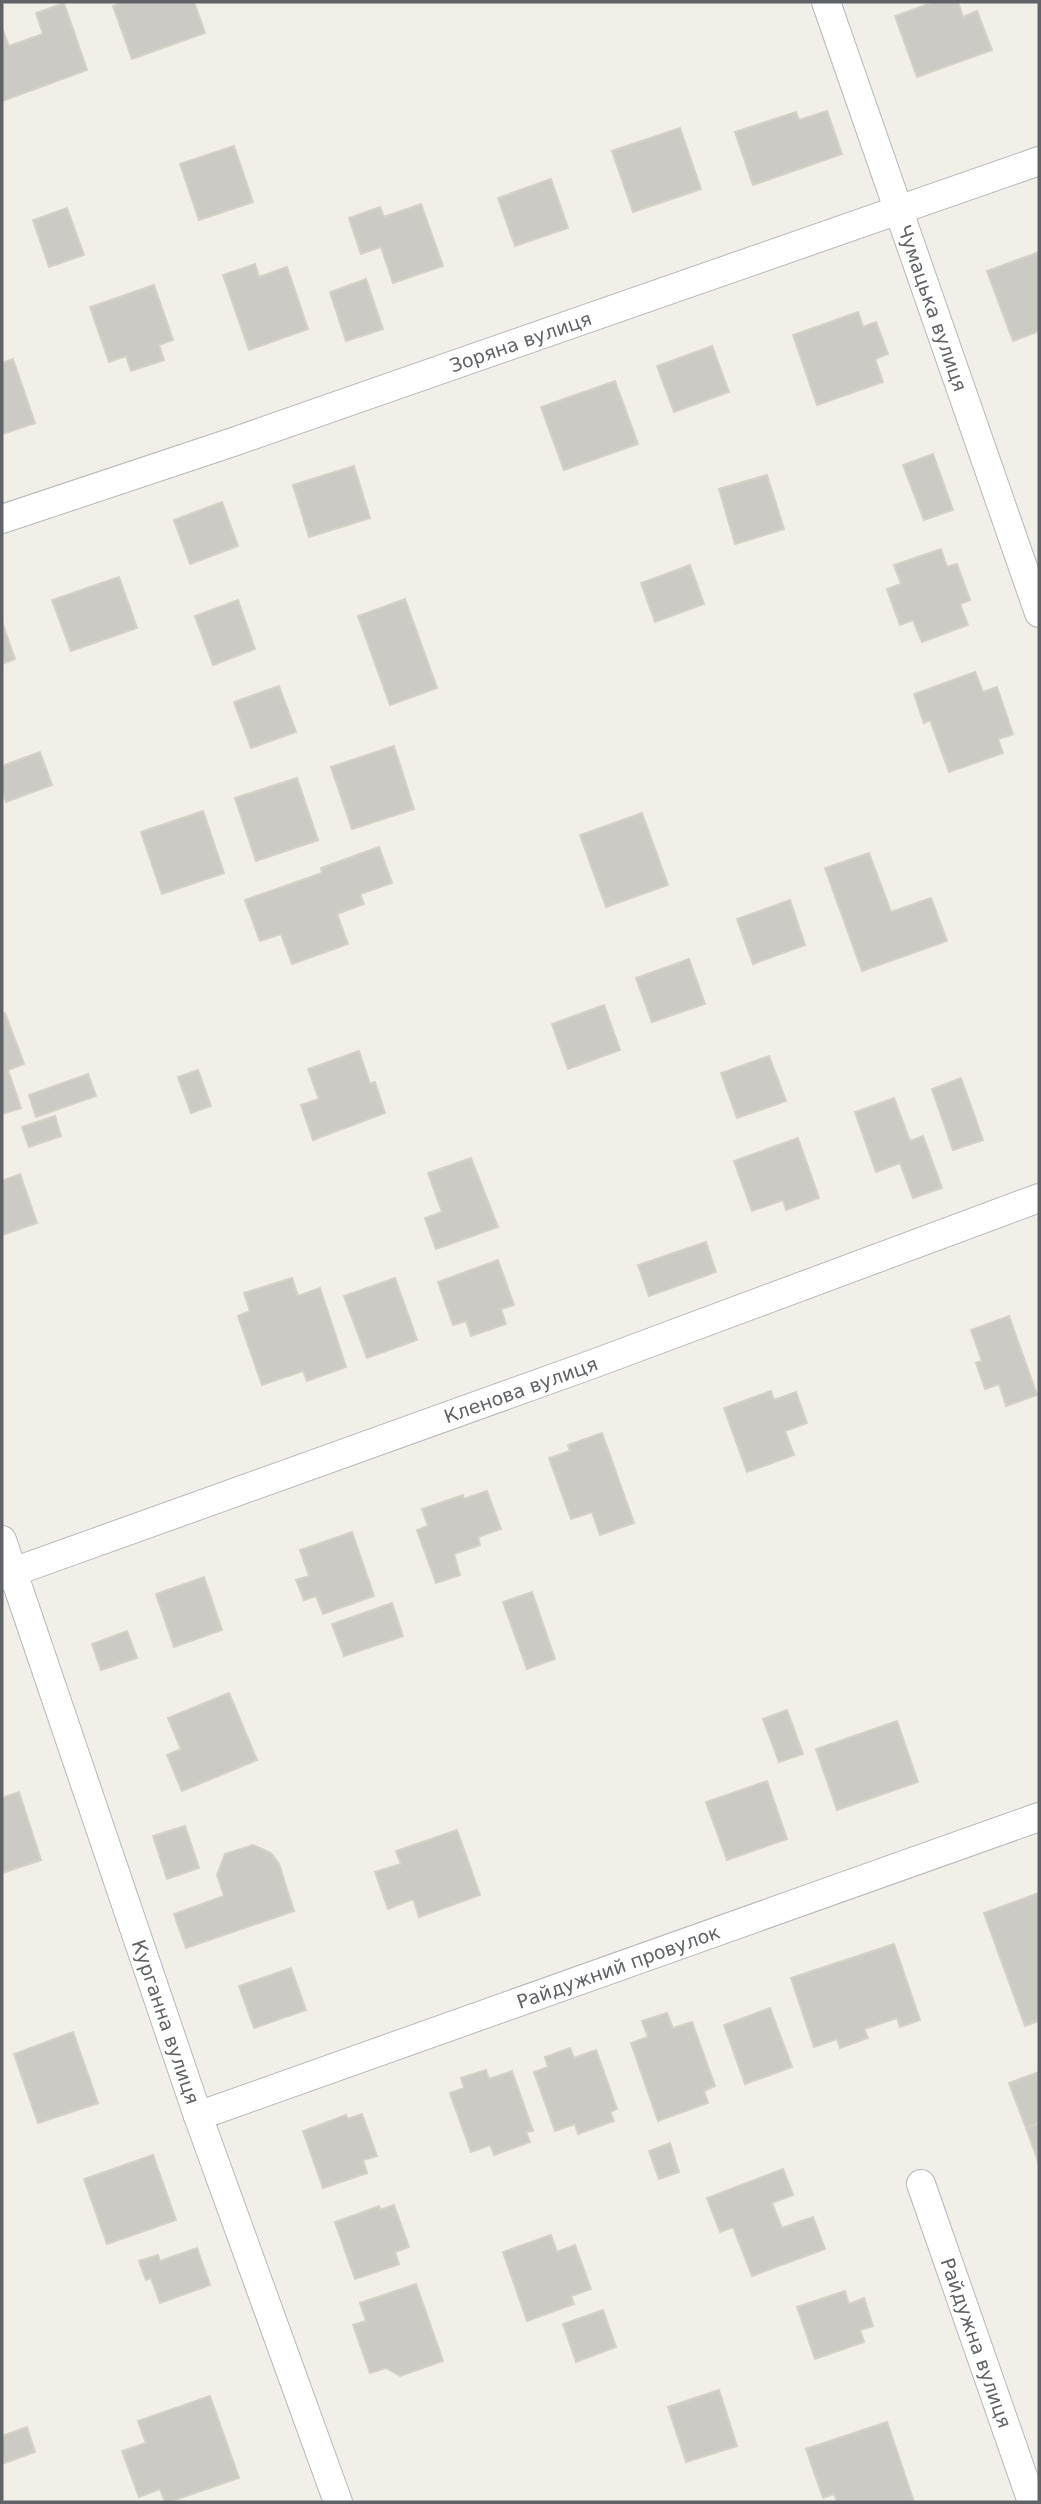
<svg xmlns="http://www.w3.org/2000/svg" width="1041" height="2504" font-family="'DejaVu Sans',sans-serif">
<style>
.building{fill:#cccac5;stroke:#d6d1c6;stroke-width:2}
.lines{fill:none;stroke-linecap:round;stroke-linejoin:round}
.minor-casing{stroke:#b5b8bc;stroke-width:30}
.minor{stroke:#fff;stroke-width:28}
.labels{text-anchor:middle;dominant-baseline:central;stroke-width:7;stroke-linejoin:round;paint-order:stroke}
.street-label{font-size:19px;fill:#5f6368;stroke:#fff}
</style>
<rect width="100%" height="100%" fill="#f1efe8"/>
<g class="building">
<path d="M124 2H194L205 33 132 59 113 6Z"/>
<path d="M934 2H958L963 17 977 11 992 50 917 77 895 16Z"/>
<path d="M64 3 87 70 2 101V28L9 46 43 34 36 13Z"/>
<path d="M827 111 842 154 753 185 735 132 796 112 799 120Z"/>
<path d="M680 128 701 189 633 212 612 151Z"/>
<path d="M234 146 253 202 199 220 180 164Z"/>
<path d="M551 179 568 228 515 246 498 198Z"/>
<path d="M421 204 443 266 393 283 381 247 361 254 349 218 380 207 384 217Z"/>
<path d="M67 208 84 255 49 267 33 220Z"/>
<path d="M1039 252V331L1013 341 987 271Z"/>
<path d="M255 264 259 277 287 267 308 329 249 350 223 275Z"/>
<path d="M366 279 383 329 346 341 330 292Z"/>
<path d="M154 285 173 340 159 345 164 360 131 371 126 356 109 362 90 307Z"/>
<path d="M858 312 863 327 876 322 888 354 875 359 883 382 817 405 793 335Z"/>
<path d="M712 346 729 392 674 412 657 366Z"/>
<path d="M13 359 35 423 2 434V363Z"/>
<path d="M615 381 638 444 564 470 541 407Z"/>
<path d="M933 454 953 510 924 520 903 465Z"/>
<path d="M354 466 370 518 309 537 293 485Z"/>
<path d="M767 475 784 529 735 544 719 489Z"/>
<path d="M222 502 238 546 190 564 174 520Z"/>
<path d="M941 549 947 567 957 564 970 600 960 604 968 625 922 642 913 620 900 625 887 589 901 584 894 565Z"/>
<path d="M690 565 704 604 655 622 641 583Z"/>
<path d="M119 577 137 628 71 651 52 600Z"/>
<path d="M405 599 437 688 390 705 358 616Z"/>
<path d="M238 600 255 649 213 665 195 616Z"/>
<path d="M2 622 15 659 2 664Z"/>
<path d="M975 672 983 692 997 687 1013 734 998 739 1003 753 949 772 930 720 924 723 914 694Z"/>
<path d="M279 686 296 732 251 748 234 702Z"/>
<path d="M394 746 414 809 352 829 331 767Z"/>
<path d="M40 752 52 785 6 802 2 791V766Z"/>
<path d="M297 778 318 840 256 861 235 798Z"/>
<path d="M203 811 224 873 162 894 141 832Z"/>
<path d="M642 813 668 885 606 907 580 835Z"/>
<path d="M379 847 392 883 360 894 364 904 337 914 348 944 292 964 281 934 260 941 245 900 322 873 321 868Z"/>
<path d="M869 853 891 912 931 898 947 941 862 971 825 868Z"/>
<path d="M790 900 805 945 753 964 737 919Z"/>
<path d="M689 959 705 1004 652 1022 636 978Z"/>
<path d="M604 1005 620 1050 568 1069 552 1024Z"/>
<path d="M5 1013 24 1064 8 1070 21 1108 2 1114V1014Z"/>
<path d="M359 1051 370 1084 375 1082 385 1113 313 1140 301 1105 319 1099 308 1069Z"/>
<path d="M769 1056 786 1101 737 1118 721 1073Z"/>
<path d="M198 1070 211 1106 191 1113 178 1077Z"/>
<path d="M88 1074 96 1096 36 1117 29 1095Z"/>
<path d="M961 1078 983 1140 953 1150 932 1089Z"/>
<path d="M894 1098 910 1141 923 1136 942 1188 913 1198 900 1163 876 1172 855 1112Z"/>
<path d="M55 1116 61 1136 29 1147 22 1127Z"/>
<path d="M798 1138 819 1198 786 1210 783 1200 752 1211 734 1161Z"/>
<path d="M471 1158 498 1227 436 1249 425 1218 442 1212 428 1173Z"/>
<path d="M20 1174 37 1223 2 1235V1181Z"/>
<path d="M706 1242 716 1272 649 1296 638 1265Z"/>
<path d="M498 1260 514 1305 501 1309 506 1324 471 1336 466 1321 453 1325 438 1282Z"/>
<path d="M292 1278 298 1296 320 1288 346 1367 307 1381 303 1371 262 1385 238 1316 250 1311 244 1293Z"/>
<path d="M395 1278 417 1340 367 1358 344 1296Z"/>
<path d="M1009 1316 1037 1395 1006 1406 999 1384 985 1389 976 1363 982 1361 971 1330Z"/>
<path d="M771 1391 774 1400 796 1392 807 1423 785 1431 794 1455 747 1472 724 1408Z"/>
<path d="M602 1433 634 1523 600 1535 592 1512 571 1519 549 1458 570 1451 568 1445Z"/>
<path d="M487 1491 501 1529 478 1537 480 1545 454 1554 460 1575 436 1583 417 1530 428 1526 422 1509 463 1495 464 1499Z"/>
<path d="M352 1532 374 1596 323 1614 316 1596 304 1600 296 1580 309 1576 300 1550Z"/>
<path d="M204 1577 222 1630 174 1647 156 1594Z"/>
<path d="M532 1592 555 1659 527 1669 503 1602Z"/>
<path d="M392 1603 403 1636 344 1656 332 1624Z"/>
<path d="M127 1631 137 1658 101 1670 92 1644Z"/>
<path d="M229 1693 257 1760 182 1791 167 1755 181 1749 168 1718Z"/>
<path d="M787 1710 803 1754 779 1762 763 1719Z"/>
<path d="M897 1721 918 1782 837 1810 816 1749Z"/>
<path d="M767 1781 787 1839 727 1860 706 1802Z"/>
<path d="M19 1792 41 1860 2 1873V1798Z"/>
<path d="M185 1826 199 1868 167 1879 153 1836Z"/>
<path d="M457 1830 480 1895 419 1917 413 1899 388 1909 375 1872 401 1864 396 1851Z"/>
<path d="M253 1845 271 1853 279 1864 294 1911 186 1948 174 1914 224 1896 217 1875 225 1854Z"/>
<path d="M1039 1893V2021L1025 2026 984 1913Z"/>
<path d="M894 1944 920 2020 900 2027 897 2018 864 2029 868 2038 840 2048 837 2039 814 2047 791 1978Z"/>
<path d="M291 1968 306 2010 254 2028 239 1986Z"/>
<path d="M770 2008 792 2067 745 2084 724 2025Z"/>
<path d="M667 2013 673 2028 692 2022 715 2086 704 2091 708 2103 658 2121 631 2043 648 2037 642 2021Z"/>
<path d="M73 2032 98 2103 38 2123 14 2054Z"/>
<path d="M570 2048 574 2058 596 2050 617 2109 610 2112 614 2121 578 2134 575 2124 555 2131 534 2072 548 2067 545 2057Z"/>
<path d="M486 2070 489 2079 512 2071 533 2131 526 2132 530 2142 494 2155 490 2145 471 2152 450 2093 464 2088 461 2078Z"/>
<path d="M1039 2072V2123L1026 2128 1009 2083Z"/>
<path d="M362 2114 377 2156 363 2160 367 2173 323 2188 303 2131 346 2115 348 2119Z"/>
<path d="M1039 2123V2164L1026 2128Z"/>
<path d="M670 2143 679 2172 659 2179 649 2151Z"/>
<path d="M153 2155 176 2220 107 2244 84 2179Z"/>
<path d="M783 2169 793 2195 772 2203 782 2228 813 2217 825 2249 752 2276 733 2227 720 2232 707 2198Z"/>
<path d="M394 2205 409 2247 395 2252 399 2264 355 2279 335 2222 379 2206 380 2210Z"/>
<path d="M551 2235 557 2252 575 2245 591 2289 571 2296 574 2304 527 2321 503 2252Z"/>
<path d="M197 2248 210 2285 160 2303 151 2278 146 2280 139 2261 158 2255 160 2261Z"/>
<path d="M416 2284 443 2361 400 2376 386 2368 370 2373 353 2325 366 2321 360 2303Z"/>
<path d="M845 2291 849 2304 864 2298 873 2326 860 2330 864 2342 815 2359 797 2307Z"/>
<path d="M603 2310 616 2347 576 2362 563 2324Z"/>
<path d="M719 2390 737 2446 686 2462 668 2407Z"/>
<path d="M210 2396 239 2478 169 2502H165L160 2489 139 2497 122 2451 146 2443 138 2421Z"/>
<path d="M887 2422 914 2502H837L834 2494 823 2498 806 2449Z"/>
<path d="M27 2427 35 2452 2 2464V2436Z"/>
</g>
<g class="lines">
<defs>
<g id="minor">
<path id="s1" d="M826 2 1039 613"/>
<path id="s2" d="M2 519 233 442 1039 161"/>
<path id="s3" d="M2 1540 198 2116 338 2502"/>
<path id="s4" d="M2 1576 590 1365 1039 1198"/>
<path id="s5" d="M198 2116 1039 1817"/>
<path id="s6" d="M921 2184 1032 2502"/>
</g>
</defs>
<use href="#minor" class="minor-casing"/>
<use href="#minor" class="minor"/>
</g>
<g class="labels">
<g class="street-label">
<text stroke="none"><textPath href="#s1" startOffset="324">Чумацька вулиця</textPath></text>
<text stroke="none"><textPath href="#s2" startOffset="548">Зоряна вулиця</textPath></text>
<text stroke="none"><textPath href="#s4" startOffset="551">Кленова вулиця</textPath></text>
<text stroke="none"><textPath href="#s5" startOffset="446">Райдужний провулок</textPath></text>
<text stroke="none"><textPath href="#s3" startOffset="509">Курганна вулиця</textPath></text>
<text stroke="none"><textPath href="#s6" startOffset="168">Райдужна вулиця</textPath></text>
</g>
</g>
<rect width="1041" height="2504" fill="none" stroke="#5f6368" stroke-width="7"/>
</svg>
